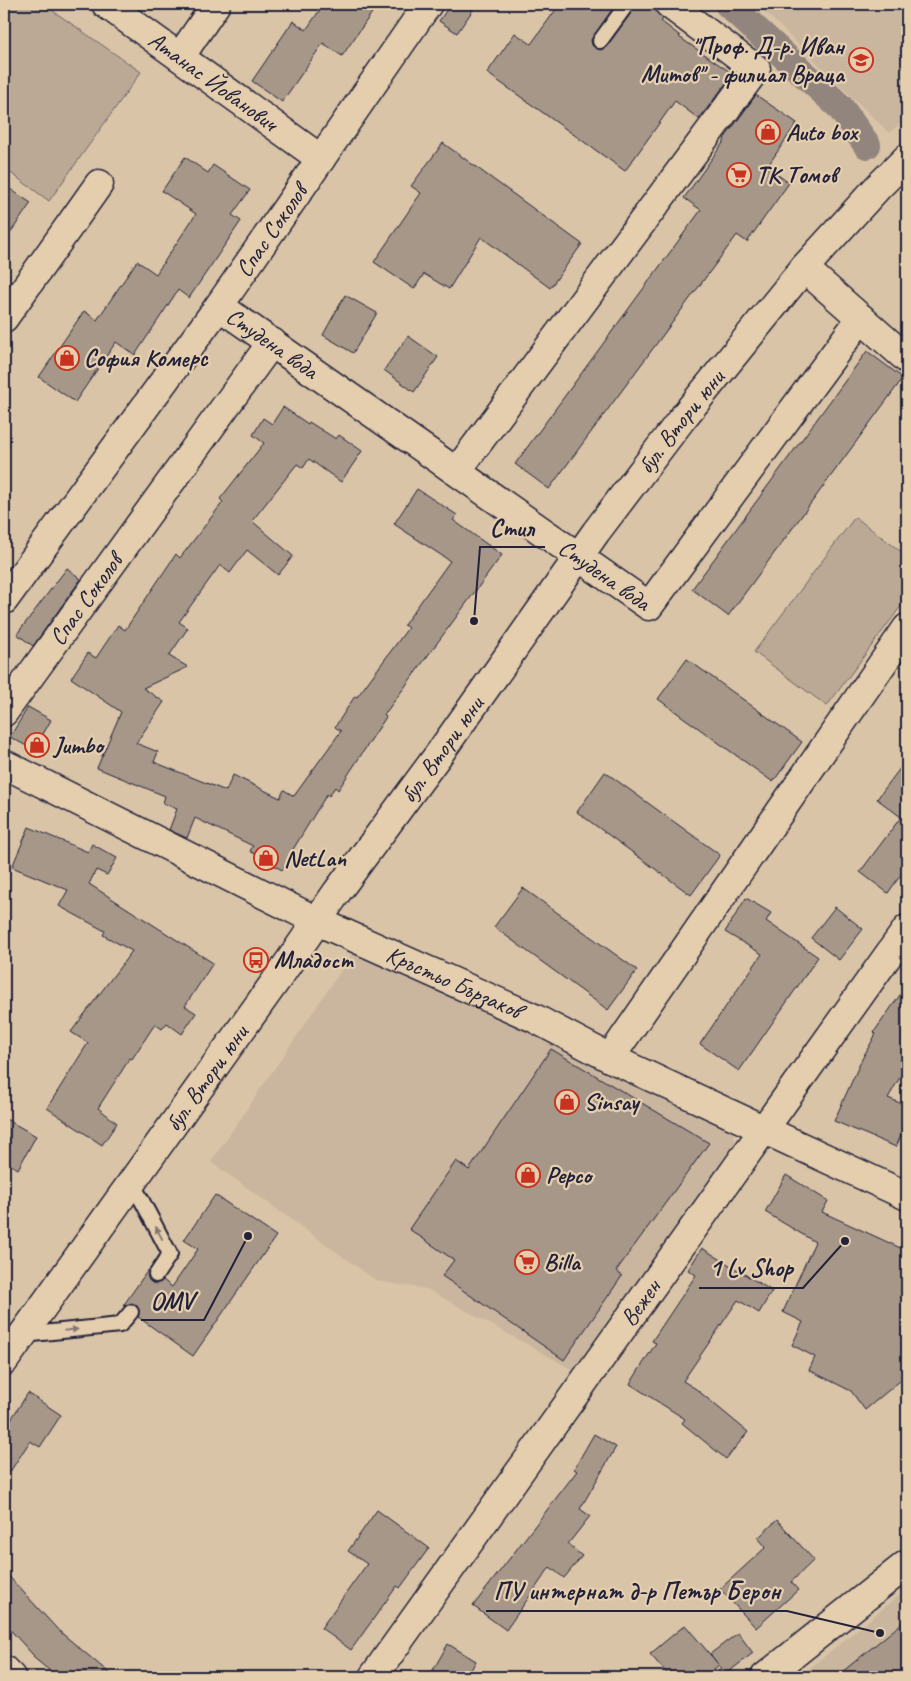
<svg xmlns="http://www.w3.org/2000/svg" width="911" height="1681" font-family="Caveat,sans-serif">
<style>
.built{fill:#cab69e}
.green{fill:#bba995;stroke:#6e6668}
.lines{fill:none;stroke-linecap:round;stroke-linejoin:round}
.canal{stroke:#92857e;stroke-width:28}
.building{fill:#a69789;stroke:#22223b}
.lane-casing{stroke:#22223b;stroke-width:18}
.street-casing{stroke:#22223b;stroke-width:31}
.secondary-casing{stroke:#22223b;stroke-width:31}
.lane{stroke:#e5ceae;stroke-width:14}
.street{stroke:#e5ceae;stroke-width:28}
.secondary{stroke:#e5ceae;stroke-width:28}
.oneway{fill:#847874}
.labels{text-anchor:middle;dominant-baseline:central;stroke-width:4.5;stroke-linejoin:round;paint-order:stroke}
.poi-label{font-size:24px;font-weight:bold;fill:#22223b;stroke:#e5ceae;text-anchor:start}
.street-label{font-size:24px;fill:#22223b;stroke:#e5ceae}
.leader{fill:none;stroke:#22223b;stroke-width:2}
.callout-dot{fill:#22223b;stroke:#e5ceae;stroke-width:2}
.callout-label{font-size:25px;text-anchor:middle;font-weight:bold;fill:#22223b;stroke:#e5ceae;stroke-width:4.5;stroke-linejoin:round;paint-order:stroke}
</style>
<rect width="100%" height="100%" fill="#d9c4a7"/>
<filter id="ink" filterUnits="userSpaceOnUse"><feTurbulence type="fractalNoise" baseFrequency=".02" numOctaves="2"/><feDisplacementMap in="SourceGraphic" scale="10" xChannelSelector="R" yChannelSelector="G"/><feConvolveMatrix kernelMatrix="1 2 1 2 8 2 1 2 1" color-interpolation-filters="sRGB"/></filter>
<g filter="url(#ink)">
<g class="built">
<path d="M757 4H907V117L889 133Z"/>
<path d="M355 950 731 1127 736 1143 573 1370 427 1289 377 1281 211 1162Z"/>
<path d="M907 1589V1677H799Z"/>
</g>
<g class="green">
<path d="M4 4H43L141 72 49 201 4 168Z"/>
<path d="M855 517 907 556V598L827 706 754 652Z"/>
</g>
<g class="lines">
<path class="canal" d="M728 4 840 107 867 145"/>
</g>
<g class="building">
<path d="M324 4H378L342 56 323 43 282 102 252 81 293 21 306 30Z"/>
<path d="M451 4H477L457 33 439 21Z"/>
<path d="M560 4H616L591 40 592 45 600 50 607 46 634 9 636 4H648L654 8 663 19 661 21 680 36 679 37 733 74 699 119 675 101 625 171 487 73 515 33 531 44Z"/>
<path d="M756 95 797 123 767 167 789 183 747 242 737 235 549 489 515 464 701 210 684 198 725 140 724 139Z"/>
<path d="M443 143 582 244 550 288 481 237 449 289 424 274 414 289 374 262 421 193 411 186Z"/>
<path d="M185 157 208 173 213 165 250 190 232 215 241 221 189 298 178 290 135 355 116 342 75 402 39 377 84 311 97 320 137 261 156 274 196 214 162 191Z"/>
<path d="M4 185 31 203 4 242Z"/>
<path d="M345 295 377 313 353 353 323 335Z"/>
<path d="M408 336 438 357 414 392 384 370Z"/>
<path d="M867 351 903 378 728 616 692 589Z"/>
<path d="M283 407 308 424 309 422 336 439 339 435 362 451 341 482 309 459 303 468 297 464 252 521 293 556 278 575 247 550 230 573 220 565 179 622 188 628 169 656 188 667 143 688 164 702 136 743 158 752 154 762 226 791 233 775 280 798 284 790 294 796 341 731 335 727 355 696 357 697 408 628 404 625 450 561 394 524 417 489 457 515 453 520 502 555 384 715 386 717 338 790 335 787 329 796 327 794 292 851 294 852 282 870 250 851 253 846 195 818 187 838 169 830 177 809 163 803 165 796 97 768 121 712 71 678 88 653 96 658 118 625 125 630 176 554 180 558 223 502 220 499 264 443 253 435 263 418 272 424Z"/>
<path d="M67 568 81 579 33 646 17 634Z"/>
<path d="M687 659 802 742 773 782 658 699Z"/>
<path d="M28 707 51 720 34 750 10 737Z"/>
<path d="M907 759V866L888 893 860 872 901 817 877 799Z"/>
<path d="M605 772 720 855 691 895 577 812Z"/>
<path d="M29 827 88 852 92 844 117 858 107 875 96 870 89 884 213 963 185 1006 196 1013 182 1034 167 1023 162 1029 155 1024 132 1059 130 1058 98 1108 117 1123 102 1145 47 1108 88 1043 71 1032 132 951 103 935 105 931 59 906 68 890 12 867Z"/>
<path d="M523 888 637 970 608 1010 494 927Z"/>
<path d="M746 898 771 913 766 921 818 957 739 1071 700 1044 762 954 725 932Z"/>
<path d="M835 907 863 929 839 960 811 938Z"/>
<path d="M907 985V1065L888 1098 907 1106V1121L896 1147 834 1121 862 1059 876 1034 874 1032Z"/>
<path d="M551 1049 709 1143 616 1271 622 1276 564 1360 442 1276 454 1260 409 1229 456 1161 469 1170Z"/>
<path d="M4 1118 36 1136 18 1169 4 1161Z"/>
<path d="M786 1175 828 1201 822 1212 907 1251V1375L865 1410 851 1391 809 1370 815 1357 792 1345 803 1322 783 1312 815 1242 765 1212Z"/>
<path d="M215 1195 276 1236 193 1356 138 1317 139 1310 136 1305 132 1303 123 1306 148 1270V1278L151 1282 156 1284 163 1280 172 1287 198 1249 184 1240Z"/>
<path d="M702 1248 772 1291 759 1313 738 1300 683 1381 696 1389 748 1432 726 1459 682 1423 685 1419 630 1384 656 1343 652 1341 696 1275 688 1270Z"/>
<path d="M28 1393 61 1415 40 1447 30 1441 4 1481V1430Z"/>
<path d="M594 1434 616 1447 580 1509 590 1516 568 1544 582 1556 564 1578 550 1567 506 1630 473 1606 577 1471 574 1469Z"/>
<path d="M377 1510 429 1548 400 1588 397 1586 351 1650 321 1628 367 1564 348 1551Z"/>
<path d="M777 1520 814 1560 791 1582 798 1590 756 1628 720 1589 766 1547 758 1538Z"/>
<path d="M4 1571 58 1630 114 1677H57L33 1657 34 1656 4 1623Z"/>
<path d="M907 1619V1677H836Z"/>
<path d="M685 1625 719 1665 704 1677H670L650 1654Z"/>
<path d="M738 1633 753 1653 726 1674 710 1654Z"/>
<path d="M448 1644 476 1661 467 1677H429Z"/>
</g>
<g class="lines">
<defs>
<g id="lane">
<path d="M600 41 627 4"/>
<path d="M132 1182 170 1254 156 1275"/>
<path d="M23 1335 120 1325 131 1312"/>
</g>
<g id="street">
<path id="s1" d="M106 4 321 159"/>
<path d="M180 57 216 4"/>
<path d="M804 268 907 359"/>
<path id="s2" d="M219 306 649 606 861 318"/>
<path d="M4 318 99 184"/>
<path d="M457 471 756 69 669 4"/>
<path id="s3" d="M4 600 219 306 428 4"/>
<path id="s4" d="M4 712 272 342"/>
<path id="s5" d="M4 764 317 921 534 1018 610 1058 907 1196"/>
<path d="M610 1058 907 628"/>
<path d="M4 1670 11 1677"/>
<path id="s6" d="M373 1677 907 929"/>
<path d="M765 1677 907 1564"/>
</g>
<g id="secondary">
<path id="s7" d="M4 1361 280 975 337 892 439 754 596 532 681 420 804 268 878 187 907 158"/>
</g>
</defs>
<use href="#lane" class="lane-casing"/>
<use href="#street" class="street-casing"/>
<use href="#secondary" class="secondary-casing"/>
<use href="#lane" class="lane"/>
<use href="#street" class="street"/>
<use href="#secondary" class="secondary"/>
</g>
<defs><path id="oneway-solid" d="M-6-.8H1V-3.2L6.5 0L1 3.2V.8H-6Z" transform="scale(1.25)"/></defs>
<g class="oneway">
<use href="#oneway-solid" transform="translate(159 1233) rotate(-118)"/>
<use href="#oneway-solid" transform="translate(71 1330) rotate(-6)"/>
</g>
</g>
<defs>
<symbol id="university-ring" viewBox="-11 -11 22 22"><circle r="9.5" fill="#e5ceae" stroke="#c8321e" stroke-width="1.5"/><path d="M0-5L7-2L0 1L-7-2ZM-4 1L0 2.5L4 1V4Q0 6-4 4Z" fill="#c8321e"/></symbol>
<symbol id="shop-ring" viewBox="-11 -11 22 22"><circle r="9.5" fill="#e5ceae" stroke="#c8321e" stroke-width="1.5"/><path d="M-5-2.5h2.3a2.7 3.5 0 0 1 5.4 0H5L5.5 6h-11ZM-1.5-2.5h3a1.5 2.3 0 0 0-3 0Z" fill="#c8321e"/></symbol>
<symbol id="supermarket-ring" viewBox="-11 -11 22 22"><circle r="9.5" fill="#e5ceae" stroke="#c8321e" stroke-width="1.5"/><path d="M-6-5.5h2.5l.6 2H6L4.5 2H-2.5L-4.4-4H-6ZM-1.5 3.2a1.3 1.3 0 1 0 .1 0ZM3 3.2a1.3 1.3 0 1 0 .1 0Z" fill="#c8321e"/></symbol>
<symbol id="bus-ring" viewBox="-11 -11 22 22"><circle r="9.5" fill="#e5ceae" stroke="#c8321e" stroke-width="1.5"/><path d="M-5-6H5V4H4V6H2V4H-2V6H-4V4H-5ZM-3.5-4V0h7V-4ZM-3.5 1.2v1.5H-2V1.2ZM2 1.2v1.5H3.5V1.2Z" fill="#c8321e"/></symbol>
</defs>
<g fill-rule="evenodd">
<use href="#university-ring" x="847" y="46" width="28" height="28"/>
<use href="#shop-ring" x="754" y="118" width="28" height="28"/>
<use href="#supermarket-ring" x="725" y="161" width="28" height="28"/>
<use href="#shop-ring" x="53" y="344" width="28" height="28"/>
<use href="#shop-ring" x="23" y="731" width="28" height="28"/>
<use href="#shop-ring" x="252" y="844" width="28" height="28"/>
<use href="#bus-ring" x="242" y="946" width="28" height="28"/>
<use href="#shop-ring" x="553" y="1088" width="28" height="28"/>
<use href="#shop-ring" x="514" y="1161" width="28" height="28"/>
<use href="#supermarket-ring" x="513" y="1248" width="28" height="28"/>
</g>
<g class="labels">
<g class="poi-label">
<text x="844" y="46" text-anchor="end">"Проф. Д-р. Иван<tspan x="844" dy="28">Митов" - филиал Враца</tspan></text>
<text x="786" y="132">Auto box</text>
<text x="756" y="175">ТК Томов</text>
<text x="84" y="358">София Комерс</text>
<text x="54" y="745">Jumbo</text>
<text x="284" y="858">NetLan</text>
<text x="274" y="960">Младост</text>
<text x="584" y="1102">Sinsay</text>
<text x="546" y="1175">Pepco</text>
<text x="544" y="1262">Billa</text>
</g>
<g class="street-label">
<text stroke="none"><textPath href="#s1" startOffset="132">Атанас Йованович</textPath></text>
<text stroke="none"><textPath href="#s3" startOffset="456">Спас Соколов</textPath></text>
<text stroke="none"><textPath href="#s2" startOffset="65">Студена вода</textPath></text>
<text stroke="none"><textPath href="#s7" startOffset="1158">бул. Втори юни</textPath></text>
<text stroke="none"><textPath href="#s2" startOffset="470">Студена вода</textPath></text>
<text stroke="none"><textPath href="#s4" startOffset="139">Спас Соколов</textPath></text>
<text stroke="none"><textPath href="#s7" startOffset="752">бул. Втори юни</textPath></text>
<text stroke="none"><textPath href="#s5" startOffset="500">Кръстьо Бързаков</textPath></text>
<text stroke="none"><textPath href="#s7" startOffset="348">бул. Втори юни</textPath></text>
<text stroke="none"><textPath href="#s6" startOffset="460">Вежен</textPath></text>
</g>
</g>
<path class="leader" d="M474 621L480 547H545M845 1241L803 1288H699M248 1236L204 1320H141M880 1633L787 1611H486"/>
<g class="callout-dot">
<circle cx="474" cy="621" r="5"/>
<circle cx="845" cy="1241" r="5"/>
<circle cx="248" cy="1236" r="5"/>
<circle cx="880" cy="1633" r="5"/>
</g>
<g class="callout-label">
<text x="512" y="536">Стил</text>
<text x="751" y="1276">1 Lv Shop</text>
<text x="172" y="1309">OMV</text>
<text x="637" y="1599">ПУ интернат д-р Петър Берон</text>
</g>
<rect width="911" height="1681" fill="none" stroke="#e5ceae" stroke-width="20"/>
<rect x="10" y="10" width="891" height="1661" fill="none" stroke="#22223b" stroke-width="2" filter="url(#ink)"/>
</svg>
